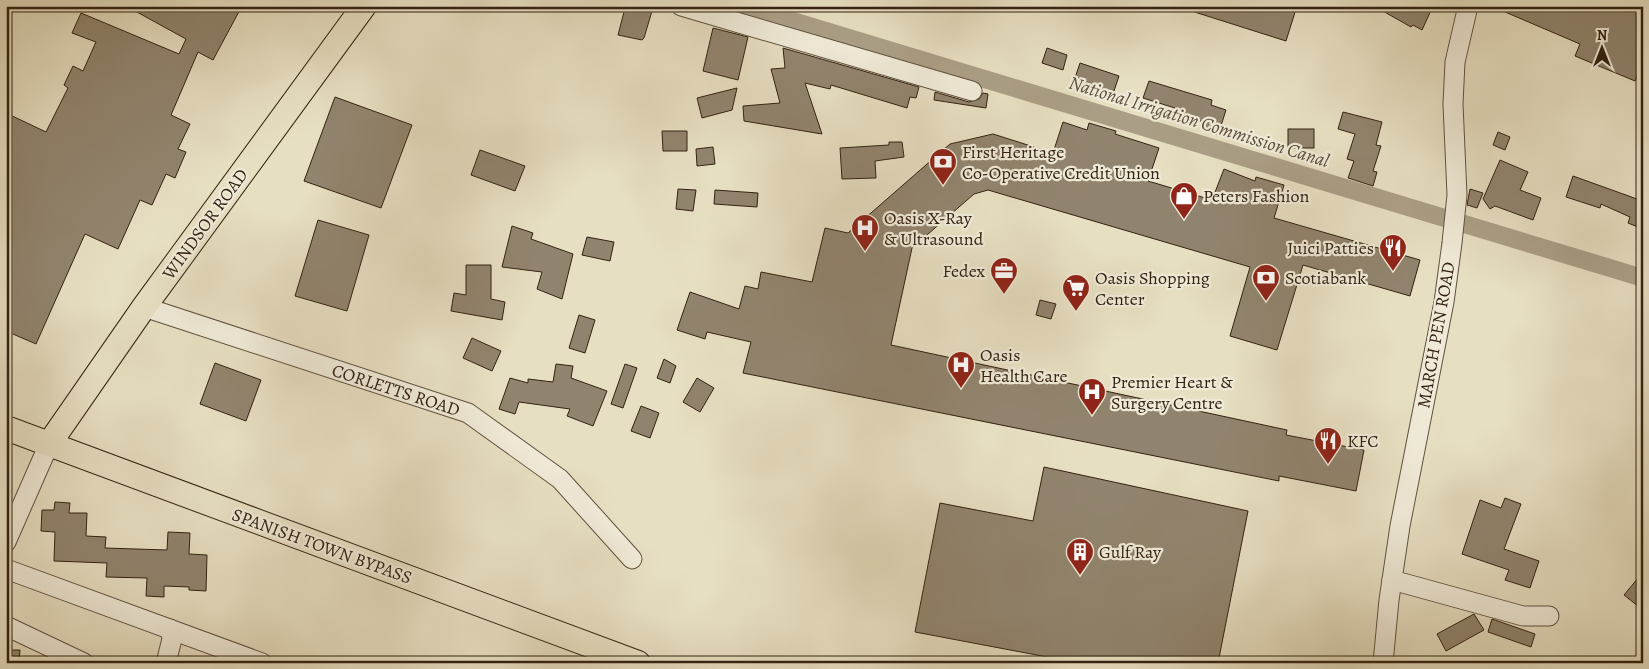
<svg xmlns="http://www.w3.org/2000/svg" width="1649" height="669" font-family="Alegreya,serif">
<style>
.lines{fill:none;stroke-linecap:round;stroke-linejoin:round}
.canal{stroke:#aa9f86;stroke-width:18}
.building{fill:#91846e;stroke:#332212}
.minor-casing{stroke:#60513e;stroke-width:21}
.major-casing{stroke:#332212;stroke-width:26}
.minor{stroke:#efead7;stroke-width:19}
.major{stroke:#e7dfc2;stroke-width:24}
.labels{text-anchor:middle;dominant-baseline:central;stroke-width:4.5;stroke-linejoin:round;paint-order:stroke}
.poi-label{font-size:18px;fill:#332212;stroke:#efead7;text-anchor:start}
.street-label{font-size:18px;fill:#332212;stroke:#efead7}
.water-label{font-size:19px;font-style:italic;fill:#5d4e3b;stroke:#efead7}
</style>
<rect width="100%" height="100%" fill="#e7dfc2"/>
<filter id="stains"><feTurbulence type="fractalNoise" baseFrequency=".004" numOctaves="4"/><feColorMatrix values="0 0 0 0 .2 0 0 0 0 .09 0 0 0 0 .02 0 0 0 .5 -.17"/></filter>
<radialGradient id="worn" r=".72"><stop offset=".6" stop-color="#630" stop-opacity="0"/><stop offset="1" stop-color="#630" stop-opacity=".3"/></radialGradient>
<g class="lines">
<path class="canal" d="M743 6 1643 278"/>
</g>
<g class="building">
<path d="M126 6H242L213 60 198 52 171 115 190 124 178 149 186 152 175 178 166 174 152 205 140 200 118 249 85 234 36 344 6 331V113L46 132 68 88 64 85 73 66 83 71 96 42 72 33 81 13 179 54 186 39Z"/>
<path d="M629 6 652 11 644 38 642 40 618 35 625 8 628 9Z"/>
<path d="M1186 6H1286L1296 9 1286 41 1185 9Z"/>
<path d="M1374 6H1433L1422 30 1413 25 1411 27Z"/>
<path d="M1491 6H1643V62L1635 81 1575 56 1580 44Z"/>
<path d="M713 28 748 37 738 80 703 71Z"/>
<path d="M783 48 919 87 916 98 910 97 907 108 831 85 830 89 805 83 822 134 744 121 743 106 780 103 771 69 785 68Z"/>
<path d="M1047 48 1067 55 1063 70 1042 63Z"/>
<path d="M1080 63 1119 76 1112 97 1091 90 1092 86 1074 81Z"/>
<path d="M1149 81 1212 100 1211 105 1226 110 1218 135 1202 130 1204 122 1174 113 1175 108 1143 98Z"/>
<path d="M737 88 732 110 702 118 697 98Z"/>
<path d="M935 92 969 102 979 99 983 93 988 94 986 108 934 100Z"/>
<path d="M335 97 412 125 381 208 304 181Z"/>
<path d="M1343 112 1382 122 1376 145 1381 146 1373 171 1377 172 1373 186 1348 178 1354 161 1347 159 1355 134 1338 129Z"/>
<path d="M1063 122 1087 130 1089 123 1116 131 1115 134 1159 148 1148 181 1212 200 1224 169 1255 181 1256 177 1284 185 1274 218 1420 260 1410 296 1303 265 1277 350 1230 336 1250 267 988 190 974 194 912 248 891 345 1287 430 1286 435 1364 450 1356 491 1279 476V481L743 373 751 342 707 332 705 339 677 330 690 292 739 309 745 286 758 289 761 272 812 282 825 228 848 233 950 144 993 134 1053 153Z"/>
<rect x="1288" y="129" width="26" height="19"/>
<path d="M662 131H687V151H663Z"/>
<path d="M1498 132 1510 137 1505 150 1493 145Z"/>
<path d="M889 142H902L904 157 875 161 876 178 842 179 840 148 889 145Z"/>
<path d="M713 147 715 164 697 166 696 149Z"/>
<path d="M480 150 525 166 515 191 471 175Z"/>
<path d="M1500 160 1528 172 1520 190 1541 198 1533 220 1495 206 1490 209 1483 199Z"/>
<path d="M1573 176 1637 199 1643 188V229L1628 223 1630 217 1601 204 1600 208 1566 197Z"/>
<path d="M678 189 696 190 693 211 676 209Z"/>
<path d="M1470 189 1483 193 1477 208 1467 205Z"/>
<path d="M715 190 758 193 757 207 714 204Z"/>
<path d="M318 220 369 235 347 311 295 296Z"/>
<path d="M512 226 533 233 531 239 573 254 562 299 537 289 542 272 502 267Z"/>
<path d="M587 237 614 242 610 261 582 255Z"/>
<path d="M466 265H491V299L505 302 502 320 451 311 454 293 466 295Z"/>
<path d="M1040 300 1056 304 1051 319 1036 315Z"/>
<path d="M579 315 595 320 585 353 569 348Z"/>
<path d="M472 338 501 351 492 371 463 358Z"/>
<path d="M664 359 676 366 670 383 657 378Z"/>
<path d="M215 363 261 380 246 421 200 404Z"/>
<path d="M556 364 573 366 571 378 607 391 593 426 567 416 570 409 519 402 515 414 499 409 510 378 528 383V379L553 382Z"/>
<path d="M625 364 637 368 623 408 611 404Z"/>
<path d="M697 378 714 388 700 412 683 402Z"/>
<path d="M641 406 659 413 650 438 631 431Z"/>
<path d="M1044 467 1248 511 1218 663H1063V660L915 632 940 503 1033 521Z"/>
<path d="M1505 498 1521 504 1504 549 1539 561 1530 588 1505 580 1509 570 1462 554 1480 500 1501 508Z"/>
<path d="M55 502 70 503 69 513H87L86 536 106 537 105 548 167 550 168 532 190 533 189 554 207 555 206 591 189 590V587L164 586V597L146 596 147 578 106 577 107 563 54 561 55 532 41 531 42 510H54Z"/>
<path d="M1643 572V610L1624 595Z"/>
<path d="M1474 614 1484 630 1446 651 1437 634Z"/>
<path d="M1492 619 1535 634 1531 647 1488 632Z"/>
<path d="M6 650H20L19 663H6Z"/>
</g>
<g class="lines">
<defs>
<g id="minor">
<path d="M681 6 972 91"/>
<path d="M144 307 468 413 560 479 632 559"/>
<path d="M6 542 49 444"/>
<path d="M6 569 262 663"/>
<path d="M1392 580 1523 616H1549"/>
<path d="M6 626 84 663"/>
<path d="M166 663 172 639 170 629"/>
<path d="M1383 663 1389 600 1400 526 1444 302 1452 243 1457 195 1453 104 1455 62 1468 6"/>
</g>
<g id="major">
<path d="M6 428 638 663"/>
<path d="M49 444 144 307 364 6"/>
</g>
</defs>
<use href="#minor" class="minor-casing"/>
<use href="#major" class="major-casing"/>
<use href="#minor" class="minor"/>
<use href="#major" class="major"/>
</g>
<defs>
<symbol id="bank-pin" viewBox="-11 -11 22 30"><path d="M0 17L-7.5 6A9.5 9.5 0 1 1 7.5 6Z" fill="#8f2418" stroke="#efead7"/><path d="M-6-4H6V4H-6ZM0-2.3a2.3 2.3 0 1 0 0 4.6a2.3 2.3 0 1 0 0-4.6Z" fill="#fff"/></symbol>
<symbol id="shop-pin" viewBox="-11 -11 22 30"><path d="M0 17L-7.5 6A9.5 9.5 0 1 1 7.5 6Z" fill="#8f2418" stroke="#efead7"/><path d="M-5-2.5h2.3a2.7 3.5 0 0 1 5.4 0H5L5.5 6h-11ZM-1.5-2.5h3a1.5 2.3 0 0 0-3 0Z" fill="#fff"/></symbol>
<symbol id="hospital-pin" viewBox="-11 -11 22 30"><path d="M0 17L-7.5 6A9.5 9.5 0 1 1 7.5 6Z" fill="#8f2418" stroke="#efead7"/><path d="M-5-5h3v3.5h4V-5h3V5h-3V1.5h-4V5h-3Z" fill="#fff"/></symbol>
<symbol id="restaurant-pin" viewBox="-11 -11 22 30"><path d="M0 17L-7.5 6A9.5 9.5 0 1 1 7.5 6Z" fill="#8f2418" stroke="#efead7"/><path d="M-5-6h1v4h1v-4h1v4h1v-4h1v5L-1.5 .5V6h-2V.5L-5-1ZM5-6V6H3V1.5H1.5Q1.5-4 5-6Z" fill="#fff"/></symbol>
<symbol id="office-pin" viewBox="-11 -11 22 30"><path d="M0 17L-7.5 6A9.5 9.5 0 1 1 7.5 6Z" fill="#8f2418" stroke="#efead7"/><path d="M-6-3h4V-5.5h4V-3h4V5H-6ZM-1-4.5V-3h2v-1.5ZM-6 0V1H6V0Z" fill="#fff"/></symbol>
<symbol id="supermarket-pin" viewBox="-11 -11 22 30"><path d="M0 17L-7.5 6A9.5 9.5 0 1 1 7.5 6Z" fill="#8f2418" stroke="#efead7"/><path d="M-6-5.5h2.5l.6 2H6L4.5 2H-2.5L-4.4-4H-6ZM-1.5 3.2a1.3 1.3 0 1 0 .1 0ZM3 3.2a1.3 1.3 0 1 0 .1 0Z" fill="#fff"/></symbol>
<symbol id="building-pin" viewBox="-11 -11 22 30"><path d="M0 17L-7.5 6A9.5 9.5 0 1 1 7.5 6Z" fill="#8f2418" stroke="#efead7"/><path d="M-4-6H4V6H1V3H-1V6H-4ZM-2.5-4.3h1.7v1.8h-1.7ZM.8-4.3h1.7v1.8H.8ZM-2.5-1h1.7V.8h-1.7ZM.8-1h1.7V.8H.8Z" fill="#fff"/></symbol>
</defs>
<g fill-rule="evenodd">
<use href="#bank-pin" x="927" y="146" width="32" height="43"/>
<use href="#shop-pin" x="1168" y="180" width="32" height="43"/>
<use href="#hospital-pin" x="849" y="212" width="32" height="43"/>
<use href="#restaurant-pin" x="1377" y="232" width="32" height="43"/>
<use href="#office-pin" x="988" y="255" width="32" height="43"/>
<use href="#bank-pin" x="1250" y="262" width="32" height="43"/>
<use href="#supermarket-pin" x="1060" y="272" width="32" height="43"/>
<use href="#hospital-pin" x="945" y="349" width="32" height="43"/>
<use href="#hospital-pin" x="1076" y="376" width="32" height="43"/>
<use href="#restaurant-pin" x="1312" y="425" width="32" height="43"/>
<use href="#building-pin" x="1064" y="536" width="32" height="43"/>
</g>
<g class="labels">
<g class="poi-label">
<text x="962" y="152">First Heritage<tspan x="962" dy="21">Co-Operative Credit Union</tspan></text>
<text x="1203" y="196">Peters Fashion</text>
<text x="884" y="218">Oasis X-Ray<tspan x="884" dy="21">&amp; Ultrasound</tspan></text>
<text x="1374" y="248" text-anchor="end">Juici Patties</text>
<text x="985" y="271" text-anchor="end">Fedex</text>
<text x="1095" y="278">Oasis Shopping<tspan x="1095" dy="21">Center</tspan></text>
<text x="1285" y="278">Scotiabank</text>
<text x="980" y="355">Oasis<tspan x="980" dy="21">Health Care</tspan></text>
<text x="1111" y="382">Premier Heart &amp;<tspan x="1111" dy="21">Surgery Centre</tspan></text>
<text x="1347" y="441">KFC</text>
<text x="1099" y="552">Gulf Ray</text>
</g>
<g class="street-label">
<text transform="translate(205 224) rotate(-54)">WINDSOR ROAD</text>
<text transform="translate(1436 335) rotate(-80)">MARCH PEN ROAD</text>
<text transform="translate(396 390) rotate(18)">CORLETTS ROAD</text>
<text transform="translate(322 546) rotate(20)">SPANISH TOWN BYPASS</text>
</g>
<g class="water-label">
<text transform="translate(1199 122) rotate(17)">National Irrigation Commission Canal</text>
</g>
</g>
<rect width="1649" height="669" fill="none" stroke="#e7dfc2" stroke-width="25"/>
<rect x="8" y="8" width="1634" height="654" fill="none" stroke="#332212" stroke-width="2.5"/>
<rect x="12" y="12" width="1624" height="644" fill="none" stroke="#332212"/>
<g transform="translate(1602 48)" stroke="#efead7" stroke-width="4" paint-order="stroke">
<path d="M0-4L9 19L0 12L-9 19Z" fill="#332212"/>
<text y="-8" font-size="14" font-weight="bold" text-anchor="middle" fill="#332212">N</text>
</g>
<rect width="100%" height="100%" filter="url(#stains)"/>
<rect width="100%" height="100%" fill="url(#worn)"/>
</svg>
